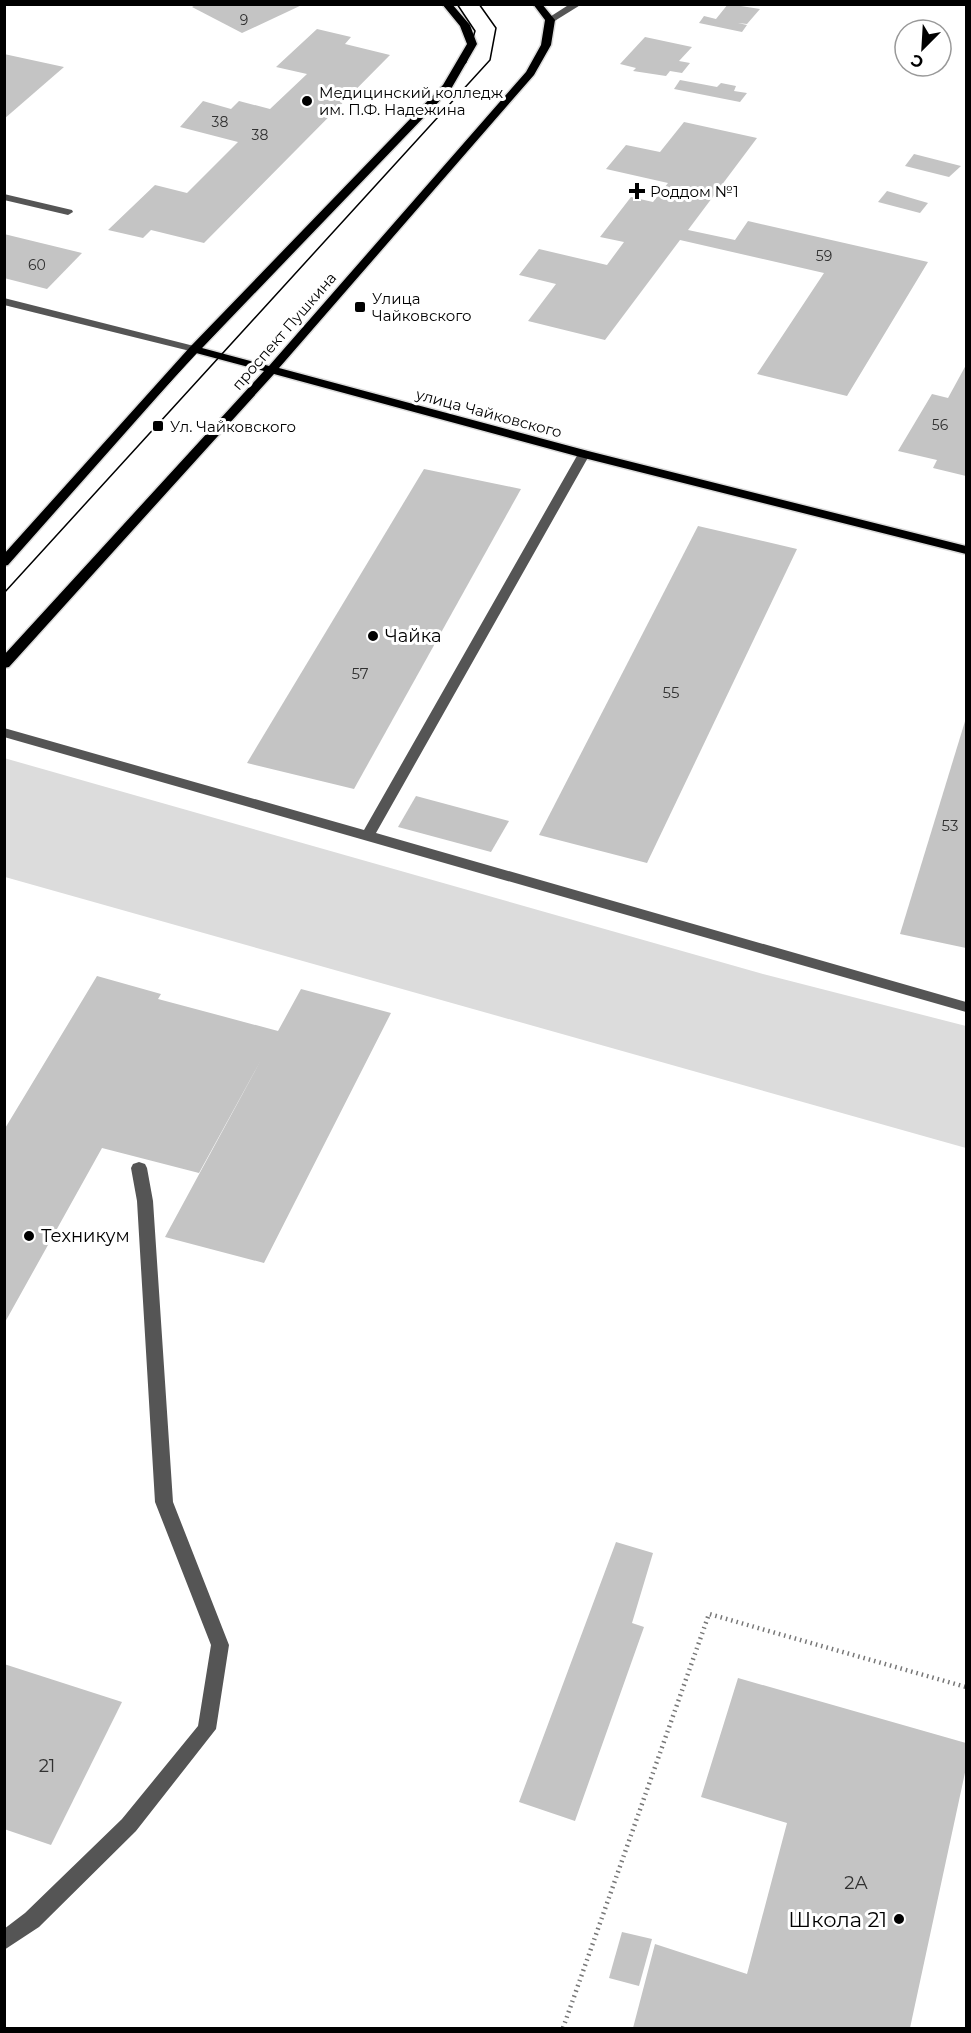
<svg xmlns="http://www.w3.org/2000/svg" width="971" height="2033" font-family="Montserrat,sans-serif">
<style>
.green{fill:#dcdcdc}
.building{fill:#c4c4c4}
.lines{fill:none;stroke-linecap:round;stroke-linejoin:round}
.major-casing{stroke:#dbdbdb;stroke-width:3}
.path{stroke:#777;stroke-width:4.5;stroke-dasharray:1.5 4;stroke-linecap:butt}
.minor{fill:#555;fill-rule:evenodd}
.major{fill:#000;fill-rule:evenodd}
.tram{stroke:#000;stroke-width:1.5}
.poi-dot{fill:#000;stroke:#fff;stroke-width:2}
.labels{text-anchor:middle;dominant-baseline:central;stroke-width:6;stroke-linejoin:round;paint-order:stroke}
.far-number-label{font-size:14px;fill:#313131}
.far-poi-label{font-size:15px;fill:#000;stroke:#fff;text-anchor:start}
.far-street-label{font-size:15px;fill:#000;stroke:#fff}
.number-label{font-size:15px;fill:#313131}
.poi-label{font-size:18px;fill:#000;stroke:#fff;text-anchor:start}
.near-number-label{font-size:18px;fill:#313131}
.near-poi-label{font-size:21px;fill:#000;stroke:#fff;text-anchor:end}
</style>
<rect width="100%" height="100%" fill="#fff"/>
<path class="green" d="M4 758 763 974 966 1026V1148L5 877Z"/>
<g class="building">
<path d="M197 4H304L242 33 192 7Z"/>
<path d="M728 4 760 9 747 24 738 23 747 25 742 32 699 23 704 16 716 19Z"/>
<path d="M317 29 351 37 345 44 390 55 204 243 151 230 143 238 108 230 155 185 187 193 238 142 180 127 203 101 231 109 239 101 270 109 307 74 276 67Z"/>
<path d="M645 37 692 47 679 61 690 63 682 73 670 71 666 76 633 71 636 68 620 64Z"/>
<path d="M4 54 64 67 4 119Z"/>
<path d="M680 80 717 87 721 83 736 86 734 91 747 93 740 102 674 89Z"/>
<path d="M684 122 757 138 688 230 735 240 748 221 928 262 847 396 757 374 824 273 680 240 605 340 528 321 556 284 519 275 539 249 607 265 624 242 600 237 631 197 653 202 668 183 606 169 626 145 660 152Z"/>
<path d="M914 154 961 166 949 177 905 166Z"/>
<path d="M887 191 928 203 920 213 878 202Z"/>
<path d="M4 234 82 253 47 289 4 278Z"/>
<path d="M966 365V476L933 468 937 460 898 451 932 394 948 398Z"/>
<path d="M424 469 521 489 354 789 247 763Z"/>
<path d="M698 526 797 549 647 863 539 835Z"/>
<path d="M966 718V948L900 934Z"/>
<path d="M416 796 509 821 491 852 398 827Z"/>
<path d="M97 976 161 994 158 999 278 1031 301 989 391 1013 264 1263 165 1237 261 1060 199 1173 102 1148 4 1324V1130Z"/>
<path d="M616 1542 653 1553 632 1623 644 1627 575 1821 519 1802Z"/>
<path d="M4 1664 122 1702 51 1845 4 1829Z"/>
<path d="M738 1678 966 1743V1768L910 2028H633L655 1944 747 1974 787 1823 701 1797Z"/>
<path d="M622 1932 652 1939 639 1986 609 1978Z"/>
</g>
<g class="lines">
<defs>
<path id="major" d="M442 4H452L470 25 477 44 451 89 202 348 269 366 526 72 541 45 545 20 533 4H542L555 20 551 45 534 75 279 368 588 451 966 546V554L580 457 274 374 9 667 4 668V655L264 371 196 353 8 565 4 566V554L190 347 443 85 467 44 460 26Z"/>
</defs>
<use href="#major" class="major-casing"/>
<path class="path" d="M563 2028 709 1614 966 1687"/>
<g class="minor">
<path d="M570 4H582L553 22 545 20Z"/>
<path d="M4 194 72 210 73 212 68 215 4 200Z"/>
<path d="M4 298 198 347 200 349 194 352 4 305Z"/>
<path d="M584 450 590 454 376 833 966 1002V1012L4 737V728L364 830 578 454Z"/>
<path d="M139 1162 145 1164 147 1168 153 1201 173 1502 229 1645 216 1729 136 1831 39 1927 4 1950V1929L25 1913 122 1819 198 1726 211 1645 155 1502 137 1201 131 1168 133 1164Z"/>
</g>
<use href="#major" class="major"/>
<g class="tram">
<path d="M4 560 466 62 475 31 457 4"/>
<path d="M4 593 490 60 496 28 479 4"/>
</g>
</g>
<g class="poi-dot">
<circle cx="307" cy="101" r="6"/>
<path d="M634 182h6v6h6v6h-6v6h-6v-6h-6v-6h6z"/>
<rect x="354" y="301" width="12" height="12" rx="3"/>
<rect x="152" y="420" width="12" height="12" rx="3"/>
<circle cx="373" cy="636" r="6"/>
<circle cx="29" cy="1236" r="6"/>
<circle cx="899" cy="1919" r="6"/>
</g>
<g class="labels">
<g class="far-number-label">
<text x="244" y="20">9</text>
<text x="220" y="122">38</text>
<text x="260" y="135">38</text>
<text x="824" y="256">59</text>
<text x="37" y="265">60</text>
<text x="940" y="425">56</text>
</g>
<g class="far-poi-label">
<text x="319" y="92">Медицинский колледж<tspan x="319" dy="17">им. П.Ф. Надежина</tspan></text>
<text x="650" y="191">Роддом №1</text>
<text x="372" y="298">Улица<tspan x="372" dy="17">Чайковского</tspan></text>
<text x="170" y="426">Ул. Чайковского</text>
</g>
<g class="far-street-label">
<text transform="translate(284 331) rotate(-49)">проспект Пушкина</text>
<text transform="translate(489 413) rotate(15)">улица Чайковского</text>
</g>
<g class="number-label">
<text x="360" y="673">57</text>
<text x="671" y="692">55</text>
<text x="950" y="825">53</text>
</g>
<g class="poi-label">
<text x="385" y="636">Чайка</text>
<text x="41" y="1236">Техникум</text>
</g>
<g class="near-number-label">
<text x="47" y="1766">21</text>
<text x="856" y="1883">2А</text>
</g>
<g class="near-poi-label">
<text x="887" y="1919">Школа 21</text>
</g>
</g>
<rect width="971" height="2033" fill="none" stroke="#000000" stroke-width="12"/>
<g transform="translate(923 48) rotate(204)"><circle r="28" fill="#ffffff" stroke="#999999" stroke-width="1.5"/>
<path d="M0-4.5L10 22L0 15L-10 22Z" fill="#000000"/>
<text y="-9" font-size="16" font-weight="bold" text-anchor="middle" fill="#000000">С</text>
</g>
</svg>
